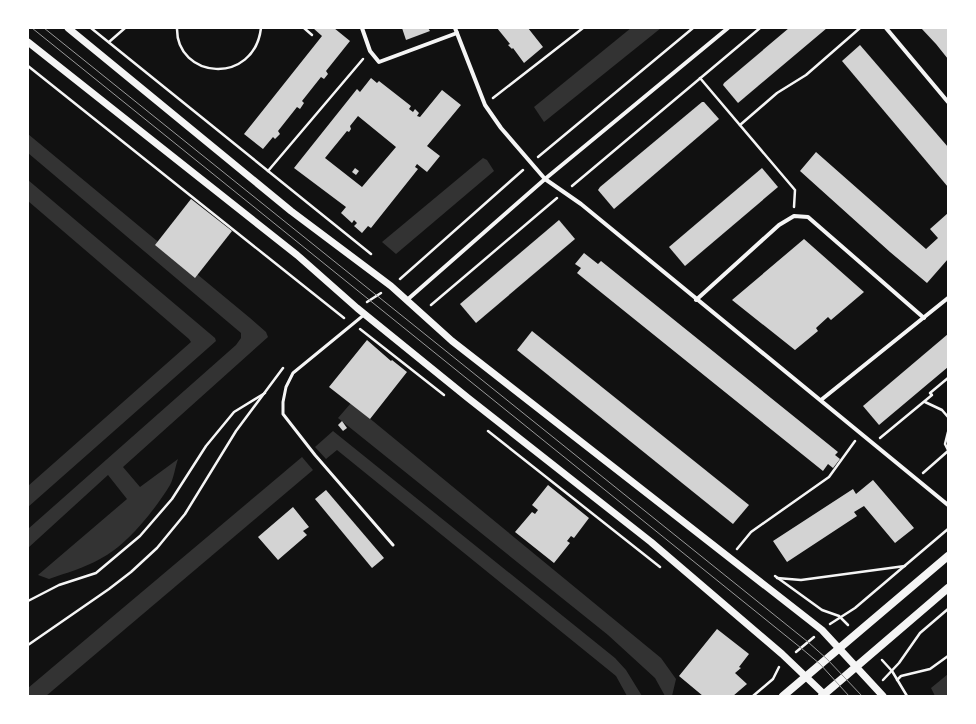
<svg xmlns="http://www.w3.org/2000/svg" width="976" height="724" font-family="Inter,sans-serif">
<style>
.water{fill:#333}
.building{fill:#d3d3d3;fill-rule:evenodd}
.lines{fill:none;stroke-linecap:round;stroke-linejoin:round}
.path{stroke:#f5f5f5;stroke-width:2.5}
.service{stroke:#f5f5f5;stroke-width:3}
.minor{stroke:#f5f5f5;stroke-width:4}
.tertiary{stroke:#f5f5f5;stroke-width:7}
.secondary{stroke:#f5f5f5;stroke-width:8}
.tram{stroke:#9a9a9a;stroke-width:1}
</style>
<rect width="100%" height="100%" fill="#111"/>
<g class="water">
<path d="M631 28H661L544 122 534 107Z"/>
<path d="M28 134 250 318 266 332 268 337 123 467 140 487 178 459C175 467 174 478 170 485 155 510 126 546 100 559 84 568 66 573 49 579L38 575 127 499 108 475 28 548V529L236 345 241 338V333L28 153Z"/>
<path d="M483 158 487 160 494 171 396 254 382 242Z"/>
<path d="M28 180 215 338 216 341 28 507V486L191 342 189 339 28 201Z"/>
<path d="M351 403 661 658 676 679 672 696H665L655 678 608 635 338 418Z"/>
<path d="M333 431 615 658 626 670 642 696H627L616 676 337 450 326 459 315 447Z"/>
<path d="M302 457 313 470 46 696H28V688Z"/>
<path d="M948 674V696H935L931 688Z"/>
</g>
<g class="building">
<path d="M313 28H334L350 41 326 71 328 74 324 79 321 77 302 101 304 103 300 109 297 107 278 131 280 134 275 139 273 137 263 149 244 134 322 36Z"/>
<path d="M402 28H428L430 31 406 40Z"/>
<path d="M497 28H528L543 47 524 63 513 48 512 49 508 45 510 44Z"/>
<path d="M789 28H827L738 103 723 85 724 83Z"/>
<path d="M921 28H948V59L936 44Z"/>
<path d="M860 45 948 147V187L842 61Z"/>
<path d="M371 78 377 83 379 81 411 106 409 109 413 112 415 109 419 113 417 116 420 117 442 90 461 105 427 146 440 156 427 172 417 164 415 167 418 169 371 228 368 226 362 233 354 226 357 223 354 220 352 223 341 213 346 207 294 168 357 89 360 92ZM358 116 396 147 362 187 325 158 347 131 349 132 351 129 350 126Z"/>
<path d="M702 102H704L719 119 614 209 598 190 600 187Z"/>
<path d="M816 152 926 249 938 238 930 229 948 213V259L927 283 890 252 800 171Z"/>
<path d="M355 168 359 171 356 175 352 172Z"/>
<path d="M762 168 778 187 685 266 669 247Z"/>
<path d="M191 199 232 231 195 278 155 245Z"/>
<path d="M559 220 575 239 476 323 460 304Z"/>
<path d="M804 239 864 292 831 320 828 317 816 328 818 331 795 350 732 300Z"/>
<path d="M584 253 598 264 601 261 838 452 835 455 840 459 833 468 828 464 823 471 577 273 581 268 575 264Z"/>
<path d="M532 331 749 505 733 524 517 350Z"/>
<path d="M948 334V367L879 425 863 406Z"/>
<path d="M367 340 391 361 392 360 407 372 370 419 329 387Z"/>
<path d="M342 421 347 428 343 431 338 425Z"/>
<path d="M873 480 914 528 895 543 864 506 854 512 857 516 787 562 773 541 853 489 856 494Z"/>
<path d="M548 485 589 518 574 538 571 536 567 541 570 543 554 563 515 532 532 512 535 514 538 510 532 505Z"/>
<path d="M326 490 384 558 372 568 315 499Z"/>
<path d="M293 507 309 527 303 531 307 535 278 560 258 537Z"/>
<path d="M717 629 749 654 739 667 741 668 735 673 747 684 733 696H703L679 676Z"/>
</g>
<g class="lines">
<g class="path">
<path d="M91 28 371 254"/>
<path d="M177 28C176 79 254 86 261 28"/>
<path d="M304 28 312 35"/>
<path d="M109 42 125 28"/>
<path d="M28 66 344 318"/>
<path d="M700 78 795 190 794 207"/>
<path d="M493 98 583 28"/>
<path d="M740 125 777 93 806 75 860 28"/>
<path d="M538 157 693 28"/>
<path d="M268 171 363 59"/>
<path d="M572 186 760 28"/>
<path d="M400 279 523 170"/>
<path d="M367 302 381 293"/>
<path d="M431 305 557 198"/>
<path d="M360 329 444 395"/>
<path d="M925 402 942 410 948 417"/>
<path d="M488 431 660 567"/>
<path d="M948 432 945 444 948 450"/>
<path d="M880 438 932 395 930 393 948 378"/>
<path d="M923 473 948 451"/>
<path d="M737 549 751 532 829 477 855 441"/>
<path d="M775 576 822 610 839 616 848 625"/>
<path d="M777 578 801 580 905 566"/>
<path d="M28 601 59 585 96 573 140 536 172 499 206 446 234 412 265 393"/>
<path d="M830 624 855 608 948 529"/>
<path d="M28 645 109 589 131 572 157 548 185 514 236 431 283 368"/>
<path d="M796 652 814 637"/>
<path d="M882 660 892 671 907 696"/>
<path d="M883 680 899 663 920 633 948 609"/>
<path d="M897 680 901 676 930 669 948 656"/>
<path d="M753 696 773 679 779 667"/>
</g>
<path class="service" d="M365 314 293 373 286 387 283 402V414L315 455 393 545"/>
<g class="minor">
<path d="M362 28 370 51 379 62 457 33"/>
<path d="M455 28 485 105 501 128 545 179 581 204 948 505"/>
<path d="M886 28 948 102"/>
<path d="M407 300 545 179 728 28"/>
<path d="M696 300 779 225 794 216 808 217 924 318"/>
<path d="M821 400 948 298"/>
</g>
<g class="tertiary">
<path d="M68 28 291 211 391 286 452 341 822 630 883 696"/>
<path d="M28 42 297 255 357 308 468 398 651 542 782 654 826 696"/>
</g>
<g class="secondary">
<path d="M783 696 948 556"/>
<path d="M822 696 948 588"/>
</g>
<g class="tram">
<path d="M32 28 801 648 820 664 849 696"/>
<path d="M44 28 808 642 827 659 862 696"/>
</g>
</g>
<rect width="976" height="724" fill="none" stroke="#ffffff" stroke-width="58"/>
</svg>
